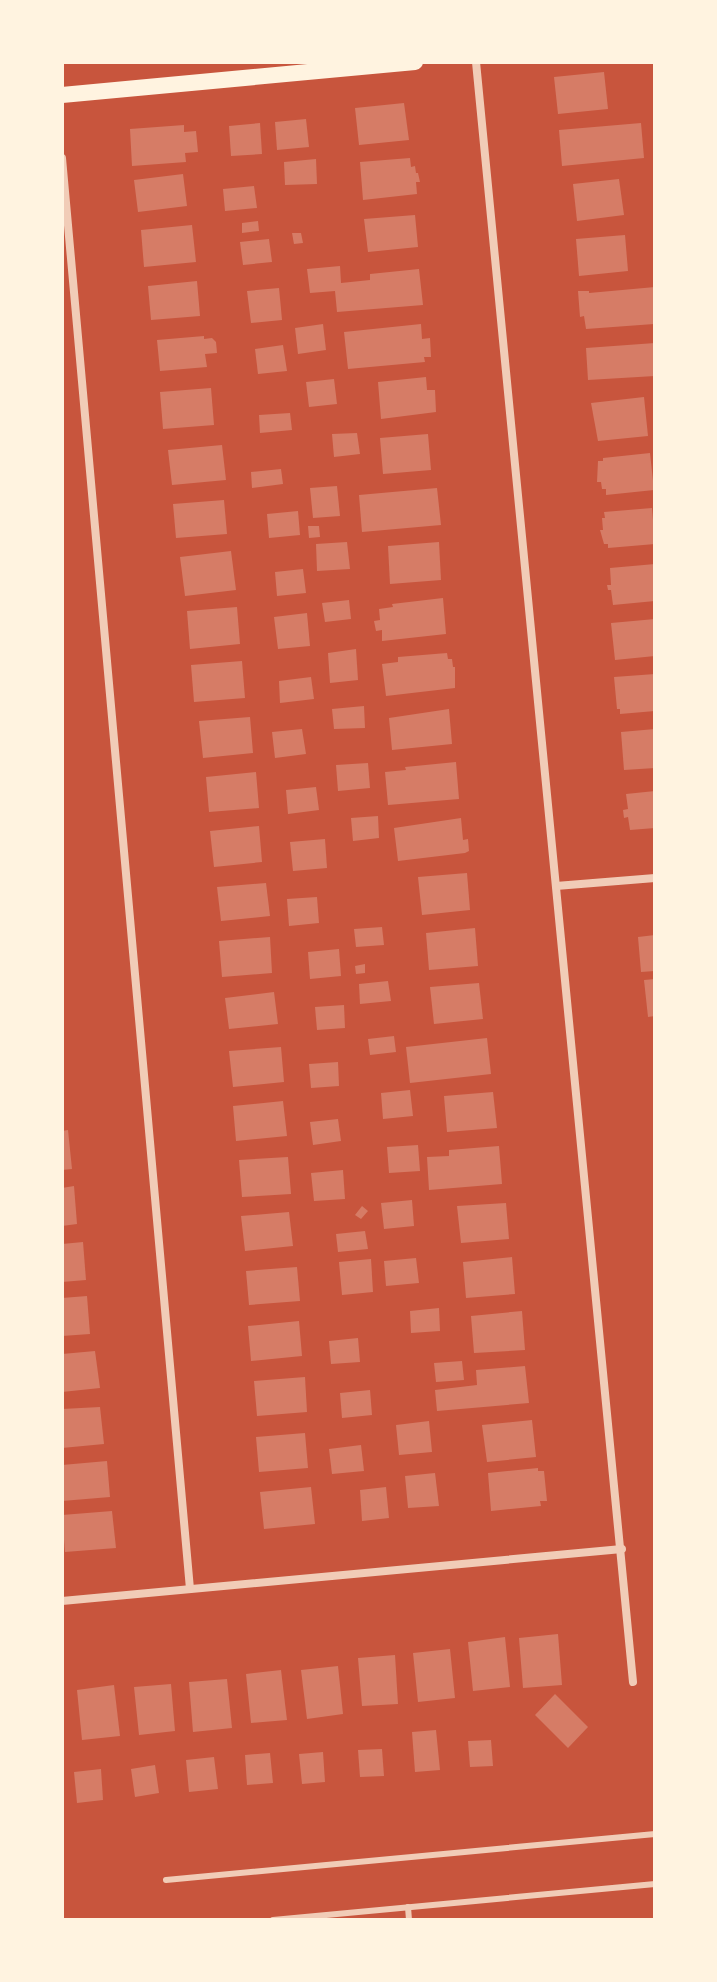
<svg xmlns="http://www.w3.org/2000/svg" width="717" height="1982" font-family="'Sofia Sans Condensed',sans-serif">
<style>
.building{fill:#d67c66}
.lines{fill:none;stroke-linecap:round;stroke-linejoin:round}
.service{stroke:#f1ccb7;stroke-width:6}
.minor{stroke:#f1ccb7;stroke-width:8}
.secondary{stroke:#fff3e0;stroke-width:16}
</style>
<rect width="100%" height="100%" fill="#c8553d"/>
<g class="building">
<path d="M604 72 608 109 558 114 554 77Z"/>
<path d="M404 103 409 140 359 145 355 108Z"/>
<path d="M306 119 309 147 277 150 275 122Z"/>
<path d="M260 123 262 154 231 156 229 126Z"/>
<path d="M641 123 644 158 562 166 559 130Z"/>
<path d="M184 125V132L196 131 198 152 185 153 186 162 132 166 130 129Z"/>
<path d="M410 158 411 167 415 166 416 173H418L420 182H416L417 194 363 200 360 162Z"/>
<path d="M316 159 317 184 285 185 284 162Z"/>
<path d="M183 174 187 206 138 212 134 180Z"/>
<path d="M619 179 624 215 577 221 573 184Z"/>
<path d="M254 186 257 208 225 211 223 189Z"/>
<path d="M415 215 418 247 368 252 364 219Z"/>
<path d="M258 221 259 231 242 233V223Z"/>
<path d="M192 225 196 262 144 267 141 230Z"/>
<path d="M292 233H301L303 243 294 244Z"/>
<path d="M625 235 628 271 579 276 576 239Z"/>
<path d="M269 239 272 262 243 265 240 242Z"/>
<path d="M340 266 341 283 370 280V274L419 269 423 305 337 312 335 291 310 293 307 269Z"/>
<path d="M197 281 200 316 151 320 148 286Z"/>
<path d="M655 287 654 324 586 329 584 316 580 317 578 291H589V293Z"/>
<path d="M279 288 282 320 251 323 247 291Z"/>
<path d="M323 324 326 350 298 354 295 328Z"/>
<path d="M421 324 422 339 430 338 431 357H424L425 362 348 369 344 332Z"/>
<path d="M204 336V339L212 338 216 342 217 353 205 354 207 367 160 371 157 340Z"/>
<path d="M655 343V376L588 380 586 348Z"/>
<path d="M283 345 287 371 258 374 255 349Z"/>
<path d="M426 377 427 390H435L436 412 381 419 378 382Z"/>
<path d="M334 379 337 404 309 407 306 382Z"/>
<path d="M211 388 214 425 163 429 160 392Z"/>
<path d="M644 397 648 436 598 441 591 403Z"/>
<path d="M290 413 292 430 260 433 259 415Z"/>
<path d="M357 433 360 454 334 457 332 434Z"/>
<path d="M428 434 431 470 383 474 380 438Z"/>
<path d="M222 445 226 480 172 485 168 450Z"/>
<path d="M650 453 654 490 606 495V489H602L601 482H597L598 461H603V458Z"/>
<path d="M281 469 283 484 252 488 251 472Z"/>
<path d="M337 486 340 516 313 518 310 488Z"/>
<path d="M437 488 441 525 362 532 359 495Z"/>
<path d="M224 500 227 534 176 538 173 504Z"/>
<path d="M652 508 655 544 608 548V544H604L600 530H603L602 518H605L604 512Z"/>
<path d="M298 511 300 535 269 538 267 514Z"/>
<path d="M308 526H319L320 537 309 538Z"/>
<path d="M347 542 350 569 317 571 316 544Z"/>
<path d="M439 542 441 580 390 584 388 546Z"/>
<path d="M231 551 236 590 185 596 180 557Z"/>
<path d="M655 564V601L613 605 611 590H608L607 585H611L610 568Z"/>
<path d="M303 569 306 593 277 596 275 572Z"/>
<path d="M443 598 446 634 382 641V630L376 631 374 621 380 620 379 609 393 607 392 604Z"/>
<path d="M349 600 351 619 325 622 322 603Z"/>
<path d="M237 607 240 644 190 649 187 611Z"/>
<path d="M307 613 310 646 278 649 274 617Z"/>
<path d="M655 619V656L615 660 611 623Z"/>
<path d="M356 649 358 680 330 683 328 653Z"/>
<path d="M447 653 448 659H452L453 667H455V688L386 696 382 664 398 662V657Z"/>
<path d="M242 661 245 698 194 702 191 665Z"/>
<path d="M655 674V711L620 714V709H617L614 677Z"/>
<path d="M311 677 314 699 280 703 279 681Z"/>
<path d="M364 706 365 728 334 729 332 709Z"/>
<path d="M449 709 452 744 392 750 389 718Z"/>
<path d="M250 717 253 753 203 758 199 721Z"/>
<path d="M302 729 306 754 275 758 272 732Z"/>
<path d="M655 729V768L624 770 621 732Z"/>
<path d="M456 762 459 799 388 805 385 772 406 770 405 767Z"/>
<path d="M368 763 370 788 338 791 336 765Z"/>
<path d="M256 772 259 808 209 812 206 777Z"/>
<path d="M316 787 319 810 288 814 286 790Z"/>
<path d="M655 791V828L630 830 628 817 624 818 623 810 628 809 626 794Z"/>
<path d="M378 816 379 838 353 841 351 818Z"/>
<path d="M461 818 463 840 468 839 469 851 465 853 398 861 394 828Z"/>
<path d="M259 826 262 862 214 867 210 831Z"/>
<path d="M325 839 327 868 293 871 290 842Z"/>
<path d="M467 873 470 910 422 915 418 877Z"/>
<path d="M266 883 270 916 221 921 217 887Z"/>
<path d="M317 897 319 923 289 926 287 899Z"/>
<path d="M382 927 384 945 356 947 354 929Z"/>
<path d="M475 928 478 966 429 970 426 933Z"/>
<path d="M655 935V971L641 972 638 937Z"/>
<path d="M270 937 272 973 222 977 219 941Z"/>
<path d="M339 949 341 976 310 979 308 952Z"/>
<path d="M365 964V973L356 974 355 966Z"/>
<path d="M655 979V1016L648 1017 644 980Z"/>
<path d="M388 981 391 1001 360 1004 359 984Z"/>
<path d="M479 983 483 1019 434 1024 430 987Z"/>
<path d="M274 992 278 1024 229 1029 225 998Z"/>
<path d="M344 1005 345 1028 317 1030 315 1007Z"/>
<path d="M394 1036 396 1052 370 1055 368 1039Z"/>
<path d="M487 1038 491 1074 410 1083 406 1047Z"/>
<path d="M281 1047 284 1082 233 1087 229 1051Z"/>
<path d="M338 1062 339 1086 311 1088 309 1064Z"/>
<path d="M410 1090 413 1116 383 1119 381 1093Z"/>
<path d="M493 1092 497 1128 447 1132 444 1096Z"/>
<path d="M283 1101 287 1136 236 1141 233 1106Z"/>
<path d="M338 1119 341 1141 313 1145 310 1122Z"/>
<path d="M68 1130 72 1169 62 1170V1131Z"/>
<path d="M418 1145 420 1171 389 1173 387 1147Z"/>
<path d="M499 1146 502 1184 429 1190 427 1157 449 1156V1150Z"/>
<path d="M288 1157 291 1194 242 1197 239 1160Z"/>
<path d="M343 1170 345 1199 314 1201 311 1173Z"/>
<path d="M74 1186 77 1224 62 1226V1188Z"/>
<path d="M412 1200 414 1226 384 1229 381 1203Z"/>
<path d="M506 1203 509 1239 461 1243 457 1206Z"/>
<path d="M362 1206 368 1211 361 1219 355 1215Z"/>
<path d="M289 1212 293 1246 245 1251 241 1216Z"/>
<path d="M365 1231 368 1249 338 1252 336 1234Z"/>
<path d="M83 1242 86 1280 62 1282V1244Z"/>
<path d="M512 1257 515 1294 466 1298 463 1262Z"/>
<path d="M416 1258 419 1283 386 1286 384 1261Z"/>
<path d="M371 1259 373 1292 342 1295 339 1262Z"/>
<path d="M297 1267 300 1301 249 1305 246 1271Z"/>
<path d="M87 1296 90 1334 62 1336V1298Z"/>
<path d="M439 1308 440 1331 411 1333 410 1311Z"/>
<path d="M522 1311 525 1350 474 1353 471 1316Z"/>
<path d="M299 1321 302 1356 251 1361 248 1326Z"/>
<path d="M358 1338 360 1362 331 1364 329 1341Z"/>
<path d="M95 1351 100 1388 62 1392V1354Z"/>
<path d="M462 1361 464 1380 436 1382 434 1363Z"/>
<path d="M525 1366 529 1403 437 1411 435 1390 477 1385 476 1370Z"/>
<path d="M305 1377 307 1412 257 1416 254 1381Z"/>
<path d="M370 1390 372 1415 342 1418 340 1393Z"/>
<path d="M100 1407 104 1444 62 1448V1409Z"/>
<path d="M532 1420 536 1457 487 1462 482 1425Z"/>
<path d="M429 1421 432 1452 399 1455 396 1425Z"/>
<path d="M305 1433 308 1468 259 1472 256 1437Z"/>
<path d="M361 1445 364 1471 332 1474 329 1449Z"/>
<path d="M107 1461 110 1497 62 1501V1465Z"/>
<path d="M538 1468V1471H544L547 1501H540L541 1506 491 1511 488 1473Z"/>
<path d="M435 1473 439 1506 408 1508 405 1476Z"/>
<path d="M311 1487 315 1524 264 1529 260 1492Z"/>
<path d="M386 1487 389 1518 362 1521 360 1490Z"/>
<path d="M112 1511 116 1548 65 1552 62 1515Z"/>
<path d="M558 1634 562 1685 523 1688 519 1638Z"/>
<path d="M505 1637 510 1687 473 1691 468 1642Z"/>
<path d="M450 1649 455 1698 418 1702 413 1653Z"/>
<path d="M395 1655 398 1704 362 1706 358 1658Z"/>
<path d="M338 1666 343 1714 307 1719 301 1670Z"/>
<path d="M281 1670 287 1720 251 1723 246 1674Z"/>
<path d="M227 1679 232 1728 193 1732 189 1682Z"/>
<path d="M171 1684 175 1731 139 1735 134 1687Z"/>
<path d="M114 1685 120 1736 82 1740 77 1690Z"/>
<path d="M555 1694 588 1727 568 1748 535 1715Z"/>
<path d="M436 1730 440 1770 415 1772 412 1732Z"/>
<path d="M491 1740 493 1766 470 1767 468 1741Z"/>
<path d="M382 1749 384 1776 360 1777 358 1750Z"/>
<path d="M323 1752 325 1782 302 1784 299 1754Z"/>
<path d="M270 1753 273 1783 247 1785 245 1755Z"/>
<path d="M214 1757 218 1789 189 1792 186 1760Z"/>
<path d="M155 1765 159 1793 135 1797 131 1769Z"/>
<path d="M101 1769 103 1800 77 1803 74 1772Z"/>
</g>
<g class="lines">
<g class="service">
<path d="M166 1880 655 1834"/>
<path d="M408 1907 409 1920"/>
<path d="M273 1920 655 1884"/>
</g>
<g class="minor">
<path d="M476 62 633 1682"/>
<path d="M62 158 190 1589"/>
<path d="M556 886 655 878"/>
<path d="M62 1601 622 1549"/>
</g>
<path class="secondary" d="M62 95 415 62"/>
</g>
<rect width="717" height="1982" fill="none" stroke="#fff3e0" stroke-width="128"/>
</svg>
